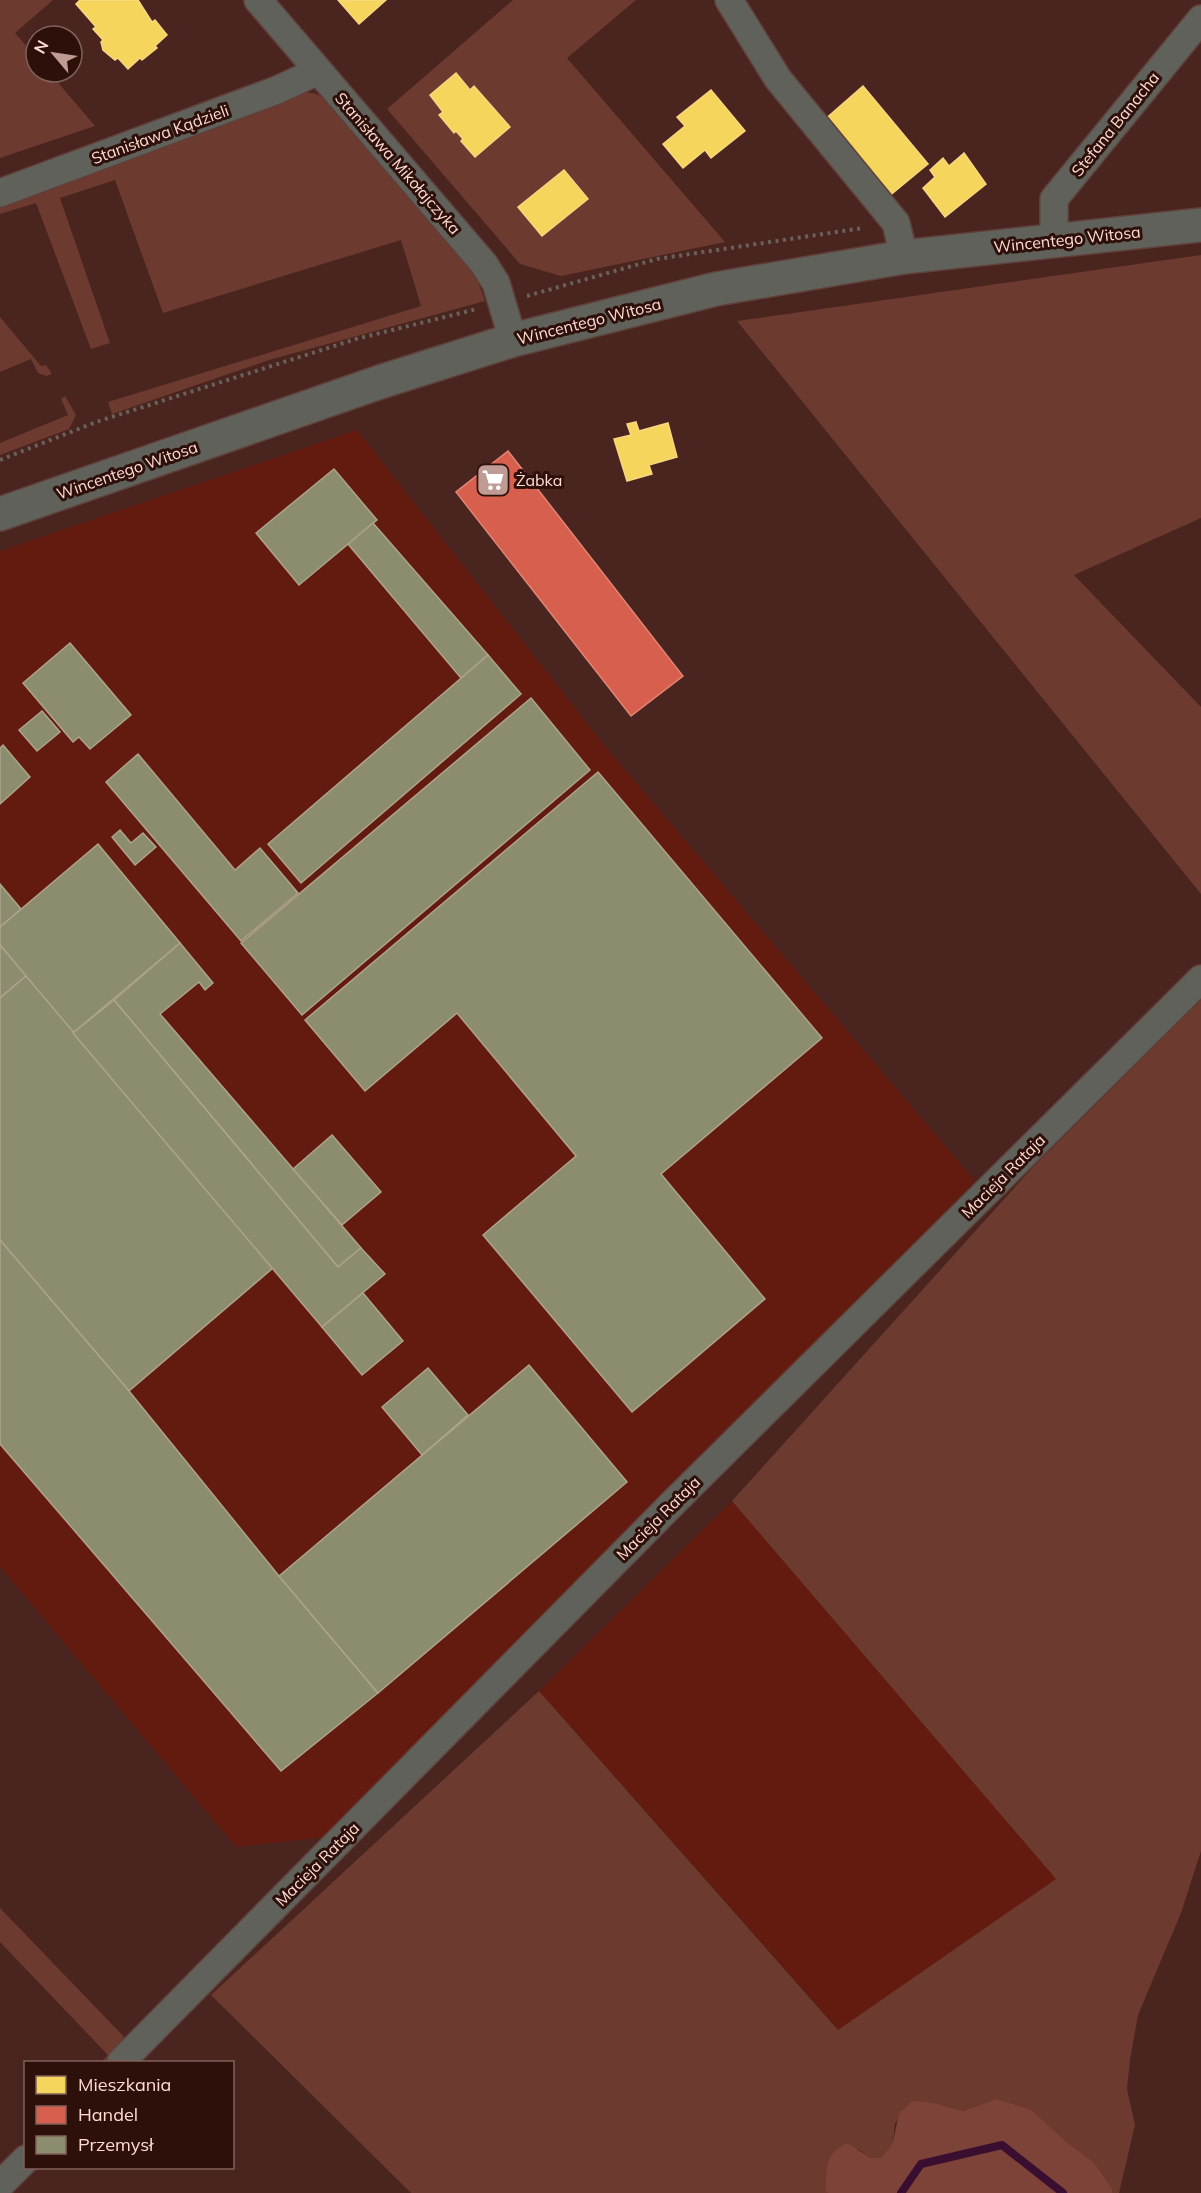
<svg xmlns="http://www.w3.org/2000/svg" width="1201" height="2193" font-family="Mulish,sans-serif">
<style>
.built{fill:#631a0f}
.green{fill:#6d3a30}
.forest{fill:#7e4338}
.homes{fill:#f6d55c;stroke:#f8d780;stroke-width:1.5}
.shops{fill:#d6604d;stroke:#e28575;stroke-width:1.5}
.industry{fill:#8c8c6e;stroke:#aea48c;stroke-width:1.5}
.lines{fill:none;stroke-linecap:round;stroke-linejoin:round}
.stream{stroke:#390e31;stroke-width:8}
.minor-casing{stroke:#60403b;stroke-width:30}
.tertiary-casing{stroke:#60403b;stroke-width:36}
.path{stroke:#69615b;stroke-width:4;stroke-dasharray:3 4.5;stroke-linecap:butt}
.minor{stroke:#5f615a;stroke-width:27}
.tertiary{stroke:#5f615a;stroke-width:33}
.labels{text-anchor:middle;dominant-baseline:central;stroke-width:6;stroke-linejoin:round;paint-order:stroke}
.street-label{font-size:16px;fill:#fedbd3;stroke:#2e100b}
.poi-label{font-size:16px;fill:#fedbd3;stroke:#2e100b;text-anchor:start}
</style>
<rect width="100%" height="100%" fill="#4a241e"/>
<g class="built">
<path d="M357 430 604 745 975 1181 326 1837 236 1847 0 1567V551Z"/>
<path d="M732 1501 1056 1879 839 2030 539 1691Z"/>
</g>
<g class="green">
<path d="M0 0H53L15 33 36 57V72H49L95 126 0 158Z"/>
<path d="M513 0H636L567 58 725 242 561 276 520 264 387 109Z"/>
<path d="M297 92 313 93 323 97 476 276 485 301 269 360 112 414 108 402 421 306 401 240 163 313 115 180 60 198 110 343 91 349 36 203 0 214V200Z"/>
<path d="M1201 255V518L1074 575 1201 707V894L737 321Z"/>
<path d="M0 317 41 366 46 365 52 374 46 376 38 373 31 359 0 372Z"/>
<path d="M65 396 76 415 69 429 0 455V443L68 415 61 399Z"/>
<path d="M1201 1000V1851L1181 1913 1138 2015 1130 2060 1127 2089 1135 2125 1119 2193H1112V2188L1094 2162 996 2099 963 2111 934 2103 914 2100 895 2123 893 2142 881 2158H871L858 2149 826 2190 828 2193H411L211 1995 539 1691 838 2030 1056 1879 732 1501 1034 1166Z"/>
<path d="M0 1908 129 2042 114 2062H101L108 2055 0 1942Z"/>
</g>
<path class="forest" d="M996 2099 1031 2110 1071 2146 1094 2162 1112 2188V2193H828L826 2191C826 2168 825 2154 847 2143L871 2158H881L893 2142 899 2113 914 2100 934 2103 963 2111Z"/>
<g class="homes">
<path d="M80 0H138L152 22 155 20 167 35 155 46 157 48 142 60 140 58 128 69 118 58 115 60 103 50 101 42 103 40 93 29 96 27 76 4Z"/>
<path d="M338 0H386L359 24Z"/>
<path d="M456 73 470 90 474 86 510 127 475 157 461 141 463 139 456 131 454 133 439 115 443 112 430 95Z"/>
<path d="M863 86 928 164 888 197 823 121Z"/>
<path d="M711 90 745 131 711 158 705 150 683 168 663 144 685 126 677 117Z"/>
<path d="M964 153 986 184 945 217 923 188 935 177 930 170 943 158 949 166Z"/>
<path d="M564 170 588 199 542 236 518 207Z"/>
<path d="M636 422 639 431 668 423 677 457 649 465 652 474 627 481 614 439 631 435 627 424Z"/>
</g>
<path class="shops" d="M508 451 683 676 631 716 456 492Z"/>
<g class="industry">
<path d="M334 469 377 520 299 585 256 533Z"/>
<path d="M373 523 488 655 461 678 348 544Z"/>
<path d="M70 643 131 715 90 749 79 737 73 742 23 683Z"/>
<path d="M488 655 521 694 301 883 268 844Z"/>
<path d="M531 698 590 770 302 1015 241 943Z"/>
<path d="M42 711 60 732 37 751 19 730Z"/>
<path d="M3 745 30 777 0 804V748Z"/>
<path d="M138 754 235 870 260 848 298 893 241 941 106 782Z"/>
<path d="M598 772 822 1038 661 1174 765 1299 632 1412 483 1235 576 1156 457 1013 365 1091 305 1020Z"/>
<path d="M120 830 131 843 143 833 156 847 135 865 112 837Z"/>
<path d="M98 844 180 943 73 1033 0 945V927Z"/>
<path d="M0 884 21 909 0 927Z"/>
<path d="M180 943 213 983 205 990 199 982 160 1014 361 1248 338 1267 114 1000Z"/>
<path d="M0 945 26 976 0 998Z"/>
<path d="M26 976 273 1268 129 1391 0 1240V998Z"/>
<path d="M114 1000 338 1267 361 1248 385 1274 322 1327 73 1033Z"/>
<path d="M332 1135 381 1192 342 1225 293 1169Z"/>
<path d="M0 1240 129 1391 279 1576 378 1693 281 1771 0 1444Z"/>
<path d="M363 1293 403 1341 362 1375 322 1327Z"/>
<path d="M529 1365 627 1482 378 1693 279 1576Z"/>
<path d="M428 1368 468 1415 422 1455 382 1407Z"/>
</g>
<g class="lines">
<path class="stream" d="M901 2193 921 2164 1002 2145 1063 2193"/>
<defs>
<g id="minor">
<path d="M258 0 484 264 496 283 513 340"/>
<path d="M729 0 778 79 896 223 904 257"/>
<path d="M0 193 277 90 318 71"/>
<path d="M1054 239V199L1201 19"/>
<path d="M121 2062 672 1504 1201 979"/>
<path d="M0 2185 26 2159"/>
</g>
<path id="tertiary" d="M0 514 380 382 513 340 716 289 904 257 1201 225"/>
</defs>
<use href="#minor" class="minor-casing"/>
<use href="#tertiary" class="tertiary-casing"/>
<g class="path">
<path d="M527 296 657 259 863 228"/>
<path d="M0 460 96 422 356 339 477 309"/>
</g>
<use href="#minor" class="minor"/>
<use href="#tertiary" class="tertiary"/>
</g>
<defs>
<symbol id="supermarket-square" viewBox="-11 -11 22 22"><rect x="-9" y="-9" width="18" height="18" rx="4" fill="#bf9b94" stroke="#2e100b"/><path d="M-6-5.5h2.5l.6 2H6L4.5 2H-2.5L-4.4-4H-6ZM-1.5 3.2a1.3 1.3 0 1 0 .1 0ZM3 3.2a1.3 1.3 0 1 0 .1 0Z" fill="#fff"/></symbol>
</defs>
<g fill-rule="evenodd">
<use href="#supermarket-square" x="474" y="461" width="38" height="38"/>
</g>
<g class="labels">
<g class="street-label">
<text transform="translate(1115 124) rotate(-51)">Stefana Banacha</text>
<text transform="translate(160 134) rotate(-20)">Stanisława Kądzieli</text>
<text transform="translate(398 163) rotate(49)">Stanisława Mikołajczyka</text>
<text transform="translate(1067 239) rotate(-6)">Wincentego Witosa</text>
<text transform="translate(589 321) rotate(-14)">Wincentego Witosa</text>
<text transform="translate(127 470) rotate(-19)">Wincentego Witosa</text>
<text transform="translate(1003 1176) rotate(-45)">Macieja Rataja</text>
<text transform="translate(658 1518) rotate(-45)">Macieja Rataja</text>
<text transform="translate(317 1864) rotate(-45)">Macieja Rataja</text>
</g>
<g class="poi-label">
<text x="516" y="480">Żabka</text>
</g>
</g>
<rect x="24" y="2061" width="210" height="108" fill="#2e100b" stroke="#81615b" stroke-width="1.5"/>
<rect x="36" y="2076" width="30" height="18" fill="#f6d55c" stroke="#81615b" stroke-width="1.5"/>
<text x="78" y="2091" font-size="18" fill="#fedbd3">Mieszkania</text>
<rect x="36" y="2106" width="30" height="18" fill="#d6604d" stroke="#81615b" stroke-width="1.5"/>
<text x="78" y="2121" font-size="18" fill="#fedbd3">Handel</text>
<rect x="36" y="2136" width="30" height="18" fill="#8c8c6e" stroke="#81615b" stroke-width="1.5"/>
<text x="78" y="2151" font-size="18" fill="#fedbd3">Przemysł</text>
<g transform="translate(54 54) rotate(299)"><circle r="28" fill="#2e100b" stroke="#81615b" stroke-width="1.5"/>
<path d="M0-4.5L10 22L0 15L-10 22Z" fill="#bf9b94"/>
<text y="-9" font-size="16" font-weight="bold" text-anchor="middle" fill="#fedbd3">N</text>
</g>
</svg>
